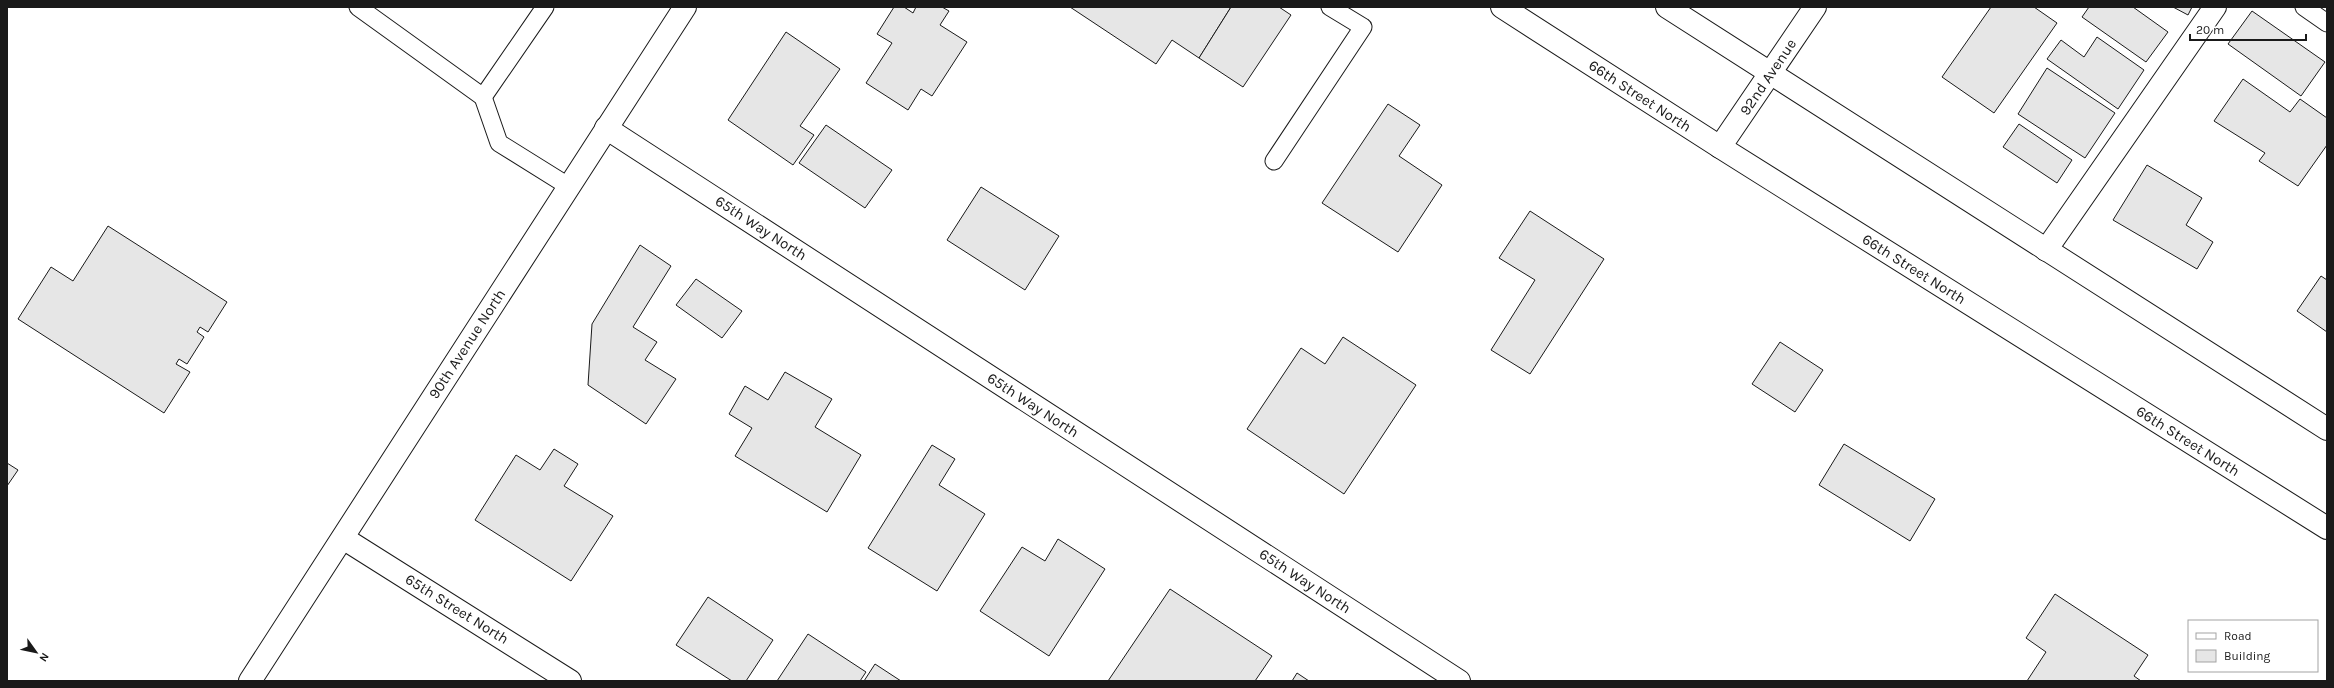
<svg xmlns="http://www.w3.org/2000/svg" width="2334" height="688" font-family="Karla,sans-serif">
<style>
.building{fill:#e6e6e6;stroke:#1a1a1a}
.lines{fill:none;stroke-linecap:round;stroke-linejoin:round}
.lane-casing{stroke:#1a1a1a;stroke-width:19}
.street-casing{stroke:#1a1a1a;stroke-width:24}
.secondary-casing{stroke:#1a1a1a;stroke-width:24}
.primary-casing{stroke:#1a1a1a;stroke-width:24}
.lane{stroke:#fff;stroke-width:17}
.street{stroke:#fff;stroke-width:22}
.secondary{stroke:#fff;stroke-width:22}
.primary{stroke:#fff;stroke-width:22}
.labels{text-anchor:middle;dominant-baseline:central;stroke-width:3;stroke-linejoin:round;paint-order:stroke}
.street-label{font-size:15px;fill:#1a1a1a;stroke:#fff}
</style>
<rect width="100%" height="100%" fill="#fff"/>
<g class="building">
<path d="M894 7H904L913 13 916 7H942L949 11 940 25 967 42 932 96 921 89 908 110 866 83 892 43 877 34Z"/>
<path d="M1070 7H1231L1199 58 1172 40 1156 64Z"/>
<path d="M1231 7H1279L1291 15 1243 87 1199 58Z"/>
<path d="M1991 7H2034L2057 23 1994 113 1942 77Z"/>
<path d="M2089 7H2133L2168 32 2146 62 2082 17Z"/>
<path d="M2173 7H2192L2188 15Z"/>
<path d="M2252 11 2325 62 2301 96 2228 44Z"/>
<path d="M786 32 840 69 800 126 814 135 793 165 728 120Z"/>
<path d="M2097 37 2144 70 2118 109 2047 59 2061 40 2084 57Z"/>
<path d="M2047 68 2115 113 2085 158 2018 114Z"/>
<path d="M2243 79 2290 112 2300 99 2327 118V145L2298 186 2259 161 2265 153 2214 121Z"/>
<path d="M1388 104 1420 125 1399 156 1442 185 1398 252 1322 203Z"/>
<path d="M2019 124 2072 160 2057 183 2003 147Z"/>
<path d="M826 125 892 170 865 208 799 163Z"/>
<path d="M2147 165 2202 198 2186 225 2213 242 2197 269 2113 220Z"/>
<path d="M981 187 1059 236 1025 290 947 240Z"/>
<path d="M1530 211 1604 259 1530 374 1491 350 1535 280 1499 258Z"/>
<path d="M108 226 227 302 208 332 200 327 197 332 204 337 187 364 179 359 176 364 190 372 164 413 18 319 51 267 73 281Z"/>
<path d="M640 245 671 266 633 327 657 342 645 360 676 379 646 424 588 385 592 324Z"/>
<path d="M2321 276 2327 280V332L2297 311Z"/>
<path d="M696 279 742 311 722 338 676 305Z"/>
<path d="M1343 337 1416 385 1344 494 1247 429 1301 348 1325 364Z"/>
<path d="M1780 342 1823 370 1795 412 1752 384Z"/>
<path d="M785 372 832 399 815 427 861 455 827 512 735 456 752 428 729 414 745 386 768 400Z"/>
<path d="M1844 444 1935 499 1910 541 1819 485Z"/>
<path d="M932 445 955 459 939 485 985 514 937 591 868 548Z"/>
<path d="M554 449 578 464 564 486 613 516 571 581 475 520 516 455 540 470Z"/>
<path d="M7 463 18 470 7 486Z"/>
<path d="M1058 539 1105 569 1049 656 980 611 1022 547 1045 561Z"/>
<path d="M1170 589 1272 656 1255 681H1108Z"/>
<path d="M2055 594 2148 655 2134 676 2141 681H2027L2046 652 2026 638Z"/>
<path d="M708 597 773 640 746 681H732L676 645Z"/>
<path d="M808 634 866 672 860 681H777Z"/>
<path d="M875 664 901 681H864Z"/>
<path d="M1297 673 1309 681H1292Z"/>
</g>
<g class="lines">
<defs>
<g id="lane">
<path d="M358 7 483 97 545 7"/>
<path d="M2304 7 2327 23"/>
<path d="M483 97 499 143 568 186"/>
<path d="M1274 161 1363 27 1330 7"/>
</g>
<g id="street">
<path d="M606 128 1459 681"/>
<path d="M1720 147 1815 7"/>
<path d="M2046 250 2215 7"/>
<path d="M343 538 570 681"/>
</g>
<path id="secondary" d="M250 681 685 7"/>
<g id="primary">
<path d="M1502 7 1720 147 2327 528"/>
<path d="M1667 7 2327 429"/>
</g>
</defs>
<use href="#lane" class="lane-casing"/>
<use href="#street" class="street-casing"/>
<use href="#secondary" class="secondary-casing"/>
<use href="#primary" class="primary-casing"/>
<use href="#lane" class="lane"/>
<use href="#street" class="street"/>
<use href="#secondary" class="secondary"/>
<use href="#primary" class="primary"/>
</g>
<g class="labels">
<g class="street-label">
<text transform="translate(1768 77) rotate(-56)">92nd Avenue</text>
<text transform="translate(1640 96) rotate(33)">66th Street North</text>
<text transform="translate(761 228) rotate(33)">65th Way North</text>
<text transform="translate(1914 269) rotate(32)">66th Street North</text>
<text transform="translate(467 344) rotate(-57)">90th Avenue North</text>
<text transform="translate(1033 405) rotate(33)">65th Way North</text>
<text transform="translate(2188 441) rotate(32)">66th Street North</text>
<text transform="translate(1305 581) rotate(33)">65th Way North</text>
<text transform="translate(457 609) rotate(32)">65th Street North</text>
</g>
</g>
<rect width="2334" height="688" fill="none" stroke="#1a1a1a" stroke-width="16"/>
<rect x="2188" y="620" width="130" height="52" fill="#ffffff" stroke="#a3a3a3"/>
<rect x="2196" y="633" width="20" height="6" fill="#ffffff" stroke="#a3a3a3"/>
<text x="2224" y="640" font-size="12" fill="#1a1a1a">Road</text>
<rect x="2196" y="650" width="20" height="12" fill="#e6e6e6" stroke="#a3a3a3"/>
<text x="2224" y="660" font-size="12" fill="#1a1a1a">Building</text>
<g transform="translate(36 652) rotate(123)" stroke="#ffffff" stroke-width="3" paint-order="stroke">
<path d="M0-3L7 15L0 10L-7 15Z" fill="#1a1a1a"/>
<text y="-6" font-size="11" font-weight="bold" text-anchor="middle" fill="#1a1a1a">N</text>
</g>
<path d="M2190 34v6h116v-6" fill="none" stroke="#1a1a1a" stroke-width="2"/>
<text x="2196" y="34" font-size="12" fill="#1a1a1a" stroke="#ffffff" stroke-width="3" paint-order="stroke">20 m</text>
</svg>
